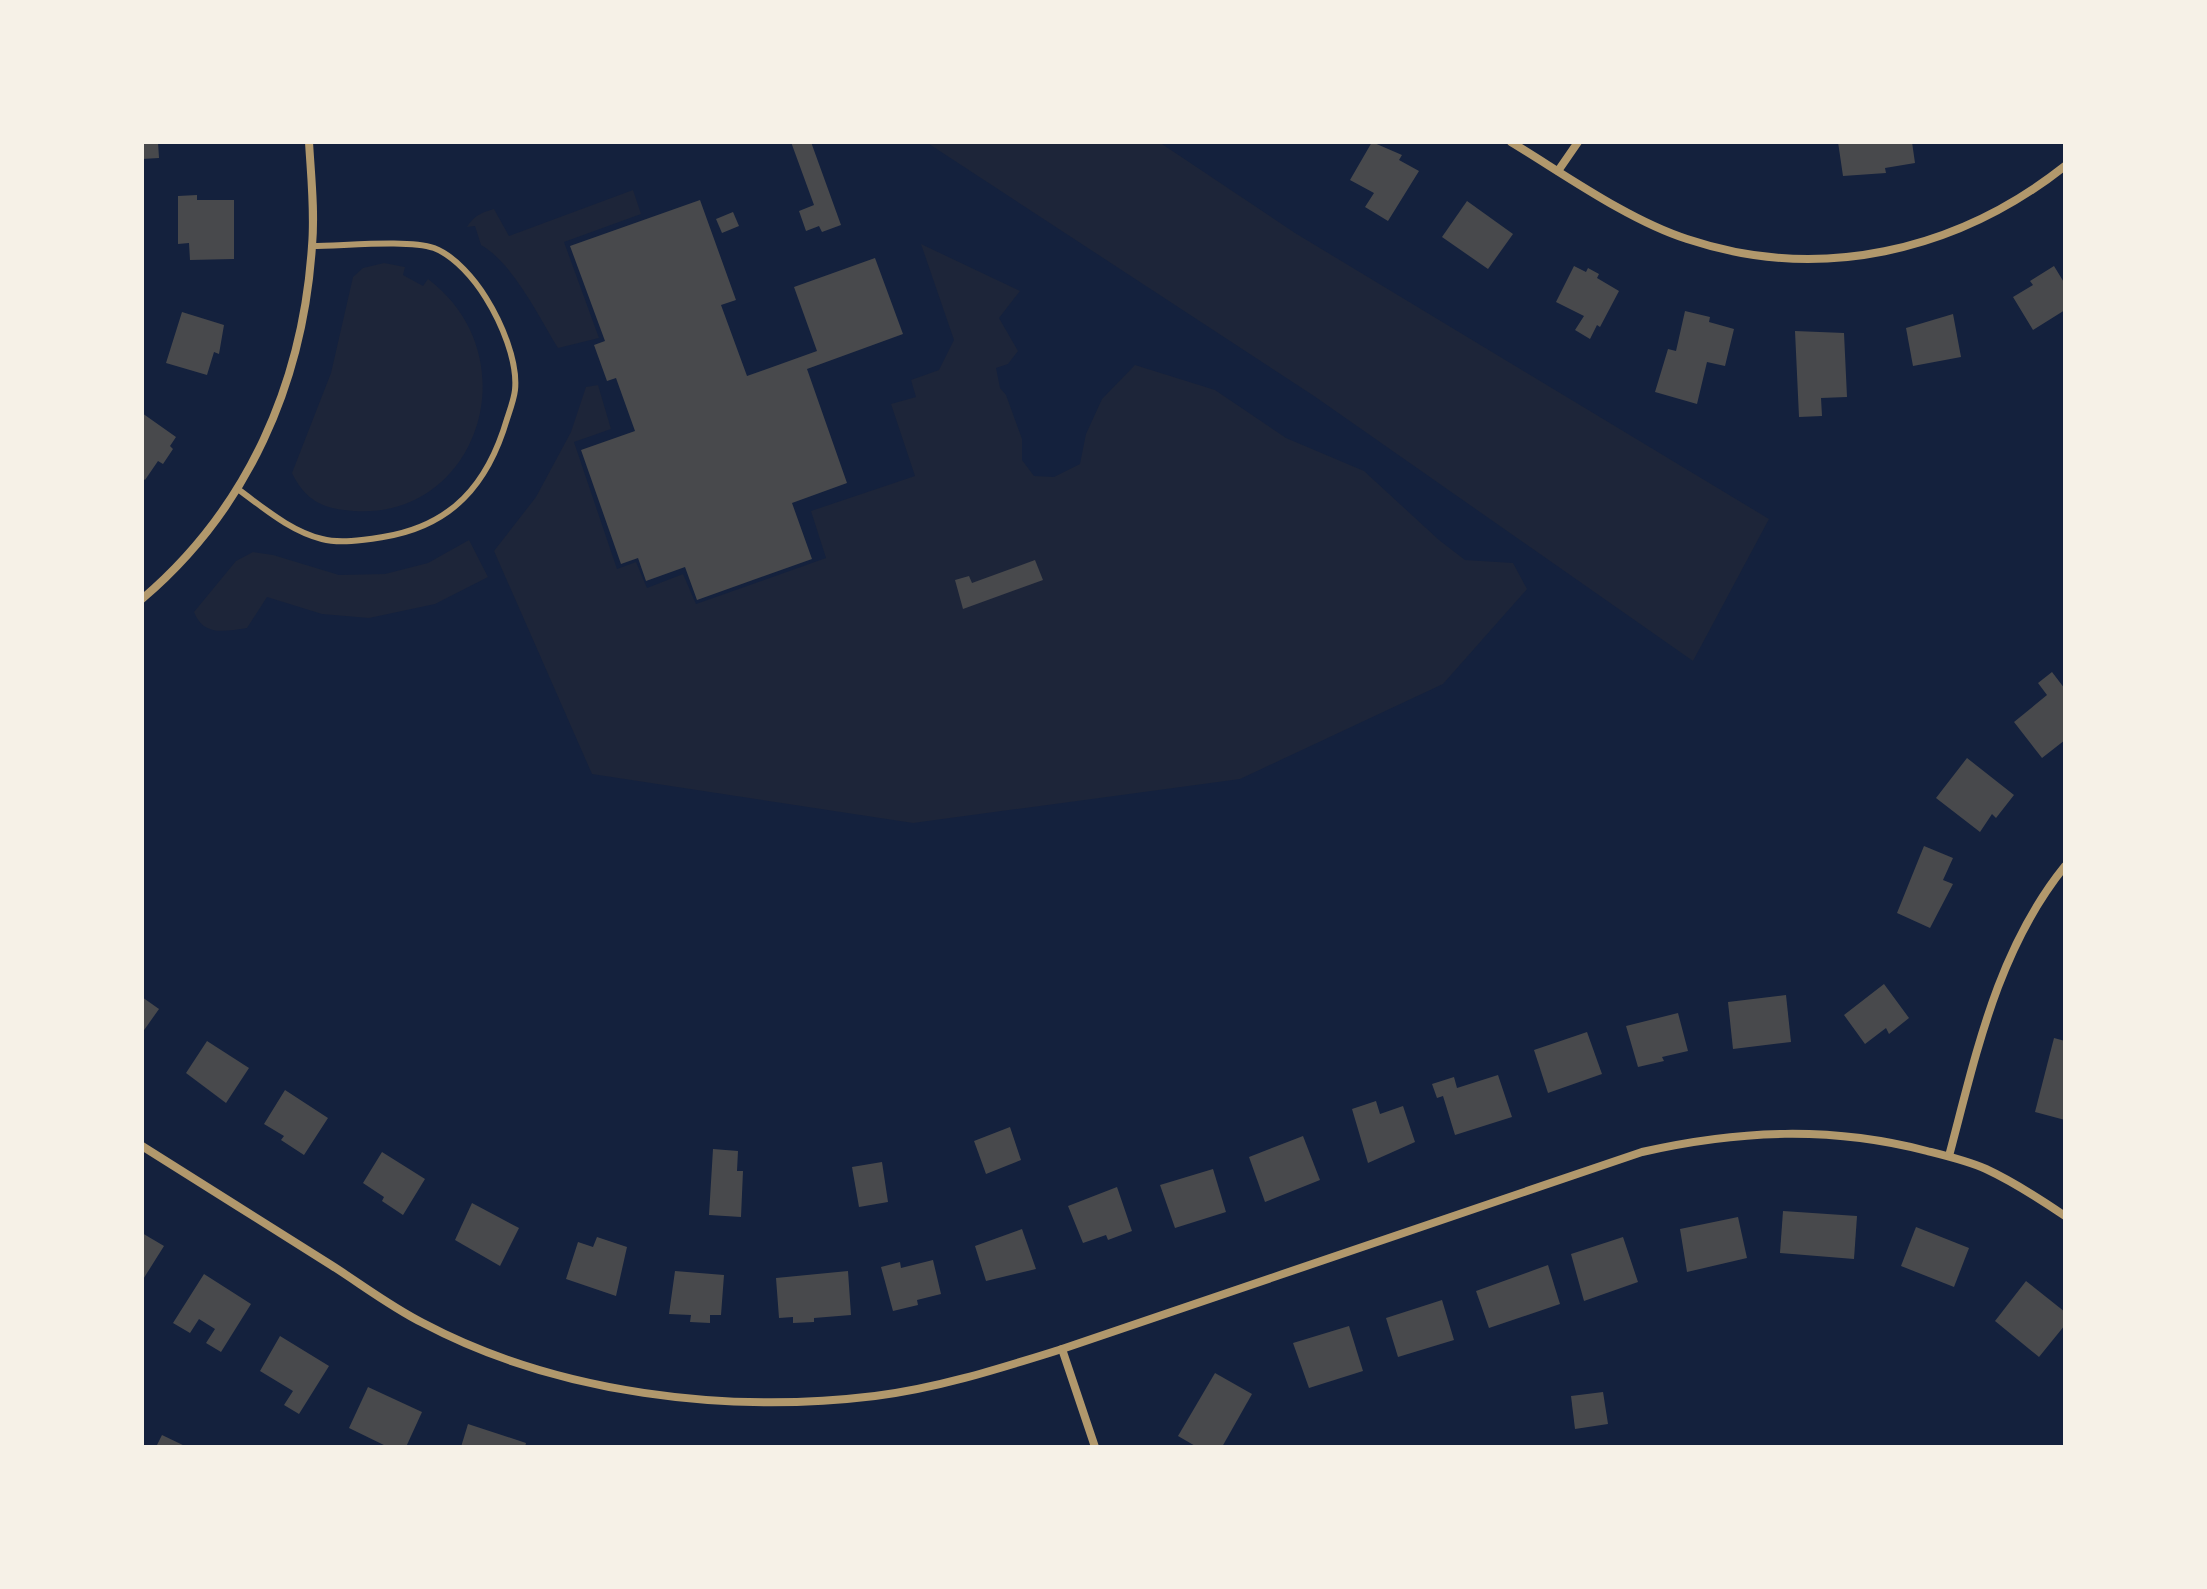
<svg xmlns="http://www.w3.org/2000/svg" width="2207" height="1589" font-family="'Golos Text',sans-serif">
<style>
.green{fill:#1d2539}
.building{fill:#48494c}
.lines{fill:none;stroke-linecap:round;stroke-linejoin:round}
.service{stroke:#b1986c;stroke-width:6}
.minor{stroke:#b1986c;stroke-width:8}
</style>
<rect width="100%" height="100%" fill="#14213d"/>
<g class="green">
<path d="M926 142H1159L1295 233 1769 519 1693 661 1314 396Z"/>
<path d="M633 190 641 214 564 242 599 338 558 348C539 317 513 263 481 245L475 226 467 227C473 216 483 212 494 209L509 236Z"/>
<path d="M921 244 1020 291 999 318 1018 351 1008 364 996 368 1000 388 1006 395 1022 439V460L1034 476 1054 477 1080 464 1086 434 1102 399 1135 365 1215 390 1286 438 1364 471 1439 540 1465 560 1513 563 1527 589 1443 684 1240 779 913 823 592 774 494 551 536 497 571 432 586 387 598 385 611 429 574 442 617 569 636 562 647 588 683 574 696 604 826 558 811 511 915 476 891 404 916 397 911 380 939 370 954 340Z"/>
<path d="M384 263 405 267 403 275 423 286 428 279C534 359 475 528 344 510 318 507 303 496 292 473L331 373 353 277 363 268Z"/>
<path d="M469 540 488 577 435 604 369 618 322 614 267 597 247 628C225 631 204 637 194 612L236 561 253 552 273 555 339 575 385 574 428 563Z"/>
</g>
<g class="building">
<path d="M142 142H158L159 158 142 159Z"/>
<path d="M791 142H811L841 225 822 232 819 226 806 231 799 211 814 205Z"/>
<path d="M1372 142 1402 155 1399 160 1419 171 1388 221 1365 207 1374 193 1350 180Z"/>
<path d="M1838 142H1912L1915 163 1885 168 1886 173 1843 176Z"/>
<path d="M197 195V200H234V259L190 260 189 243 178 244V196Z"/>
<path d="M700 200 736 300 721 305 747 376 817 351 794 287 875 258 903 334 807 369 847 483 792 503 812 559 697 600 685 567 646 581 638 558 621 564 581 450 635 431 616 378 607 381 594 345 605 341 570 246Z"/>
<path d="M1467 201 1513 234 1488 269 1442 237Z"/>
<path d="M733 212 739 226 722 233 716 219Z"/>
<path d="M1574 266 1586 272 1588 268 1599 274 1597 278 1619 291 1600 327 1597 325 1590 339 1575 330 1584 316 1556 302Z"/>
<path d="M2054 266 2065 284V310L2033 330 2013 297 2033 285 2030 281Z"/>
<path d="M1685 311 1710 317 1709 322 1734 329 1725 366 1707 362 1697 404 1655 392 1668 349 1676 351Z"/>
<path d="M182 312 224 325 219 354 214 352 207 375 166 363Z"/>
<path d="M1953 314 1961 357 1913 366 1906 328Z"/>
<path d="M1795 331 1844 333 1847 397 1821 398 1822 416 1799 417Z"/>
<path d="M142 413 176 437 170 446 173 449 163 464 158 461 145 480 142 478Z"/>
<path d="M1035 560 1043 580 963 609 955 580 969 576 972 583Z"/>
<path d="M2052 672 2065 689V740L2042 758 2014 722 2047 695 2038 683Z"/>
<path d="M1967 758 2014 795 1996 818 1992 814 1980 832 1936 798Z"/>
<path d="M1924 846 1953 858 1943 880 1953 884 1930 928 1897 913Z"/>
<path d="M1884 984 1909 1018 1889 1034 1886 1028 1865 1044 1844 1015Z"/>
<path d="M1786 995 1791 1042 1733 1049 1728 1002Z"/>
<path d="M142 997 159 1009 142 1033Z"/>
<path d="M1678 1013 1688 1051 1662 1057 1664 1061 1638 1067 1626 1026Z"/>
<path d="M1587 1032 1602 1074 1548 1093 1534 1050Z"/>
<path d="M2054 1038 2065 1041V1120L2035 1112Z"/>
<path d="M207 1041 249 1068 226 1103 186 1073Z"/>
<path d="M1498 1075 1512 1117 1455 1135 1443 1096 1437 1098 1432 1084 1454 1077 1457 1088Z"/>
<path d="M285 1090 328 1118 304 1155 281 1140 284 1136 264 1124Z"/>
<path d="M1376 1101 1380 1114 1403 1106 1415 1142 1368 1163 1352 1109Z"/>
<path d="M1010 1127 1021 1160 986 1174 974 1141Z"/>
<path d="M1303 1136 1320 1180 1265 1202 1249 1157Z"/>
<path d="M713 1149 738 1151 737 1171H743L741 1217 709 1215Z"/>
<path d="M382 1152 425 1179 403 1215 382 1201 384 1197 363 1183Z"/>
<path d="M882 1162 888 1202 859 1207 852 1167Z"/>
<path d="M1213 1169 1226 1212 1175 1228 1160 1185Z"/>
<path d="M1117 1187 1132 1231 1108 1240 1106 1235 1083 1243 1068 1206Z"/>
<path d="M472 1203 519 1228 500 1266 455 1240Z"/>
<path d="M1783 1211 1857 1216 1854 1259 1780 1253Z"/>
<path d="M1738 1217 1747 1258 1687 1272 1680 1229Z"/>
<path d="M1916 1227 1969 1248 1954 1287 1901 1266Z"/>
<path d="M1022 1229 1036 1269 986 1281 975 1246Z"/>
<path d="M142 1233 164 1246 142 1281Z"/>
<path d="M597 1237 627 1247 616 1296 566 1279 578 1242 593 1247Z"/>
<path d="M1623 1237 1638 1282 1584 1301 1571 1254Z"/>
<path d="M933 1260 941 1294 917 1300 918 1305 893 1311 881 1267 900 1262 901 1268Z"/>
<path d="M1548 1265 1560 1304 1489 1328 1476 1291Z"/>
<path d="M675 1271 724 1275 721 1315H710V1323L690 1322 691 1315 669 1314Z"/>
<path d="M848 1271 851 1315 814 1318V1322L793 1323V1317L779 1318 776 1278Z"/>
<path d="M204 1274 251 1304 221 1352 206 1343 215 1329 199 1319 190 1333 173 1323Z"/>
<path d="M2026 1281 2065 1312V1325L2039 1357 1995 1321Z"/>
<path d="M1442 1300 1454 1340 1398 1357 1386 1318Z"/>
<path d="M1349 1326 1363 1371 1309 1388 1293 1343Z"/>
<path d="M280 1336 329 1366 299 1414 284 1405 293 1391 260 1371Z"/>
<path d="M1215 1373 1252 1394 1222 1447H1197L1178 1436Z"/>
<path d="M368 1387 422 1412 406 1447H388L349 1428Z"/>
<path d="M1603 1392 1608 1424 1575 1429 1571 1396Z"/>
<path d="M468 1424 526 1443 525 1447H461Z"/>
<path d="M162 1435 187 1447H156Z"/>
</g>
<g class="lines">
<path class="service" d="M239 490C264 508 290 531 322 539 340 544 364 540 383 537 452 526 488 484 507 419 510 410 514 399 515 390 518 361 501 322 486 298 475 280 455 256 434 248 408 239 343 246 312 246"/>
<g class="minor">
<path d="M1511 142C1564 174 1628 220 1687 239 1819 283 1956 252 2065 166"/>
<path d="M1558 171 1578 142"/>
<path d="M142 599C248 509 303 383 312 246 315 212 311 176 309 142"/>
<path d="M142 1146C205 1186 268 1225 331 1265 361 1284 391 1307 423 1323 557 1394 727 1414 875 1396 939 1388 1001 1368 1062 1349L1642 1152C1739 1130 1831 1126 1927 1151 1947 1156 1968 1161 1986 1169 2014 1182 2040 1199 2065 1216"/>
<path d="M1949 1156C1976 1055 1997 950 2065 866"/>
<path d="M1062 1349 1095 1447"/>
</g>
</g>
<rect width="2207" height="1589" fill="none" stroke="#f6f1e7" stroke-width="288"/>
</svg>
